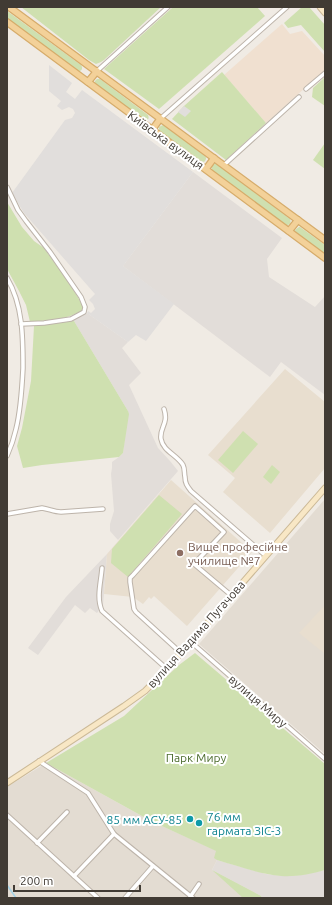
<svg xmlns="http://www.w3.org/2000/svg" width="332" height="905" font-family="Ubuntu,sans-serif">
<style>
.residential{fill:#e3dcd2}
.commercial{fill:#f0e0d0}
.industrial{fill:#e2ddd9}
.education{fill:#e8decf}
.green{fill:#cfe0b0}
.parking{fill:#e1dedc}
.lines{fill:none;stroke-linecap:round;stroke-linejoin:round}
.stream{stroke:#a5d3e7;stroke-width:1.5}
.street-casing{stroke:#bdb4aa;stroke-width:5.5}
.secondary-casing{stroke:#cbb997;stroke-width:7}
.primary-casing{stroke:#d6ac6b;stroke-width:8}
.street{stroke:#fff;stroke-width:3.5}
.secondary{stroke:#f8e7c5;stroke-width:5}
.primary{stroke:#f3d199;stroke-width:5.5}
.education-dot{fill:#8d6e63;stroke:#fff;stroke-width:1.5}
.culture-dot{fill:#0f9aa8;stroke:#fff;stroke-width:1.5}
.labels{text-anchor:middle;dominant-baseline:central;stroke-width:4;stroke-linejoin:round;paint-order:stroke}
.street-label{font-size:12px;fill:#413b34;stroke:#fff}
.education-label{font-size:12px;fill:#785e54;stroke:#fff;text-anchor:start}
.park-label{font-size:12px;fill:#4c6c2e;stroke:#fff}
.culture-label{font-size:12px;fill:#0d838f;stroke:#fff;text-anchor:start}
</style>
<rect width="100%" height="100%" fill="#f0ebe4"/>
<g class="residential">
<path d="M325 499V754L199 644Z"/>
<path d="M46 763 151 821 217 851V860L212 870 261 896 262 898H7V787Z"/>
</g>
<path class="commercial" d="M282 24 290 34 302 31 325 56V70L266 123 224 75Z"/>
<g class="industrial">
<path d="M193 172 282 238 267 259 269 277 315 307 325 296V395L281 362 270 377 123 266Z"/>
<path d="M87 313 128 342 122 348 141 373 129 385 158 448 170 461 178 471 118 540 110 531V524L114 511 111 474 112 468V462L119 457 123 453 128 411 74 321V319Z"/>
<path d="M107 554 103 605 97 613 90 608 85 613 75 605 38 655 28 648 66 597Z"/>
<path d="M217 860 266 874 282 876 301 875 325 870V898H262L261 896 212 870Z"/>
</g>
<g class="education">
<path d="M285 369 325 402V468L270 533 223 492 235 478 208 455Z"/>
<path d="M171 480 252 552 187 626 154 596 151 599 149 597 143 604 133 597 104 594 107 554Z"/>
<path d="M325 605V654L299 633Z"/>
</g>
<g class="green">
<path d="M21 7H161L104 60 101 62 96 64 89 60Z"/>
<path d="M173 7H257L265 16 159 109 104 69Z"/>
<path d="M302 7H309L325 25V52L301 25 288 28 284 23Z"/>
<path d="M7 11 81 65C83 68 82 70 80 71H77L7 19Z"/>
<path d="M222 72 266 123 226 160 172 119 184 106Z"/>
<path d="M325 77V106L312 97 313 88Z"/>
<path d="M97 79H100L148 115C149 118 149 119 146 121L144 120 95 85V81Z"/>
<path d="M163 125H164L205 156C207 158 206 160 204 162L201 161 159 131V127Z"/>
<path d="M325 143V169L313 160Z"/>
<path d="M216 163 217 164 290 219C291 222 291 223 288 225H286L212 170V166Z"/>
<path d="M7 202 22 227 34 241 44 248 64 276 76 294 83 306V310C68 320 47 320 30 322L26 305 19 291 7 269Z"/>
<path d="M299 227H300L325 245V255L296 234 295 230Z"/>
<path d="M74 321 128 411 129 414 123 453 119 457 42 465 23 468 17 446 22 428 31 381 34 326 53 323Z"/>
<path d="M243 431 258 444 233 473 218 460Z"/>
<path d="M272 465 280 472 271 484 263 477Z"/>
<path d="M159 495 182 514 128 577 111 563 112 549Z"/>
<path d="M195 653 325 764V870C311 874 296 877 281 876 259 874 238 866 217 860L214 858 216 851 151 821 46 763 124 716 179 665Z"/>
<path d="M212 870 261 896 262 898H243Z"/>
</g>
<g class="parking">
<path d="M49 65 72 83 66 92 75 99 82 90 193 172 123 266 174 304 146 341 136 335 128 342 87 313 88 311 91 313 95 309 93 304 89 300 95 294 24 213 12 193 65 120 72 118 75 113 73 109 69 107 62 110 57 106 61 101 49 91Z"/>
<path d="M184 106 191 111 185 117 178 112Z"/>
</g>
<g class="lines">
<path class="stream" d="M7 885 16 898"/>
<defs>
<g id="street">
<path d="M97 71 168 7"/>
<path d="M306 89 325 73"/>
<path d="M160 119 287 7"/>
<path d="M224 165 299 97"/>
<path d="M7 187 18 210 26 221 50 252 81 297 85 307 84 312 71 319 44 323 21 324"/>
<path d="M7 278C23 305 23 337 23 368 22 388 21 409 16 429 14 438 11 447 7 456"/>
<path d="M164 409C169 424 159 428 161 439 163 451 177 455 183 465 185 469 184 473 185 477 185 483 187 486 191 491L266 556"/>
<path d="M7 514 42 508C49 509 54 512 61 512L103 509"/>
<path d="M102 568C101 582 96 598 102 611L167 669"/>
<path d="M191 642 325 759"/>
<path d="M181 653 136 612 134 609 130 582V578L133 575 195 506 224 532 194 564 232 596"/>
<path d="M39 761 88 793 114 834 193 898"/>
<path d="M7 815 98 898"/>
<path d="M37 843 67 812"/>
<path d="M74 876 114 834"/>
<path d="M190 897 199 884"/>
<path d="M125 898 153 866"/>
</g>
<g id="secondary">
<path d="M320 7 325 13"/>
<path d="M7 783 124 706 145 691 158 678 191 642 325 488"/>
</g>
<g id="primary">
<path d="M9 7 325 240"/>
<path d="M7 22 325 258"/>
<path d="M88 82 97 71"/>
<path d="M152 130 160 119"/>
<path d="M206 169 214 158"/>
<path d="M289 231 298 220"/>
</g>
</defs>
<use href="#street" class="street-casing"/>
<use href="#secondary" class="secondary-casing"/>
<use href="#primary" class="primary-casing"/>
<use href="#street" class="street"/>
<use href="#secondary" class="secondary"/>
<use href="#primary" class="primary"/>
</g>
<circle class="education-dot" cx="180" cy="553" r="4"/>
<g class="culture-dot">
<circle cx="190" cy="819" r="4"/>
<circle cx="199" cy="823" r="4"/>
</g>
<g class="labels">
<g class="street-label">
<text transform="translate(166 140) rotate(36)">Київська вулиця</text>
<text transform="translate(196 634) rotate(-48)">вулиця Вадима Пугачова</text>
<text transform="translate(258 701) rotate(41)">вулиця Миру</text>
</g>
<g class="education-label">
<text x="188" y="546">Вище професійне<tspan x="188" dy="14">училище №7</tspan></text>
</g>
<g class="park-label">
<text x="196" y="757">Парк Миру</text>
</g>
<g class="culture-label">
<text x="207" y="816">76 мм<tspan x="207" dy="14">гармата ЗІС-3</tspan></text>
<text x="182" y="819" text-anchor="end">85 мм АСУ-85</text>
</g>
</g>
<rect width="332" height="905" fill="none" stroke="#413b34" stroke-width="16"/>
<path d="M14 885v6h126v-6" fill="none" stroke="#413b34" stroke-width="2"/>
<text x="20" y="885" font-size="12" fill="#413b34" stroke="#ffffff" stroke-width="3" paint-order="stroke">200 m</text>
</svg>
